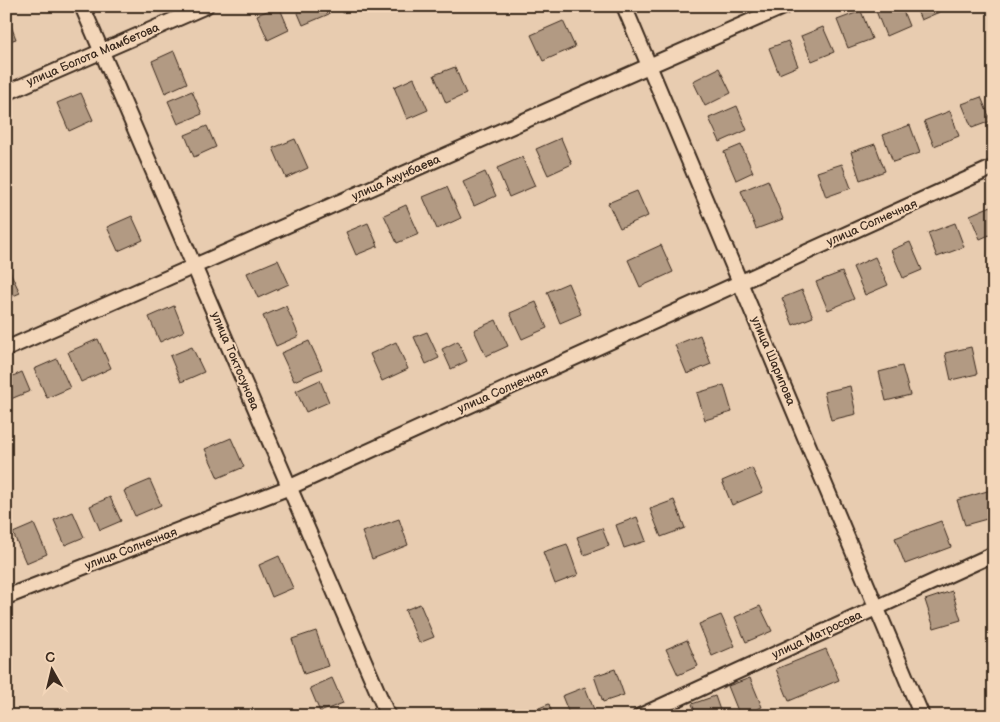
<svg xmlns="http://www.w3.org/2000/svg" width="1000" height="722" font-family="'Balsamiq Sans',sans-serif">
<style>
.building{fill:#b29a83;stroke:#3b2a1e}
.lines{fill:none;stroke-linecap:round;stroke-linejoin:round}
.minor-casing{stroke:#3b2a1e;stroke-width:18}
.minor{stroke:#f3d6b9;stroke-width:14}
.labels{text-anchor:middle;dominant-baseline:central;stroke-width:4;stroke-linejoin:round;paint-order:stroke}
.street-label{font-size:12px;fill:#3b2a1e;stroke:#f3d6b9}
</style>
<rect width="100%" height="100%" fill="#e8ccb0"/>
<filter id="ink" filterUnits="userSpaceOnUse"><feTurbulence type="fractalNoise" baseFrequency=".02" numOctaves="2"/><feDisplacementMap in="SourceGraphic" scale="10" xChannelSelector="R" yChannelSelector="G"/><feConvolveMatrix kernelMatrix="1 2 1 2 8 2 1 2 1" color-interpolation-filters="sRGB"/></filter>
<g filter="url(#ink)">
<g class="building">
<path d="M279 6 289 30 268 40 257 15Z"/>
<path d="M295 6H326L329 14 303 25Z"/>
<path d="M339 6H359L342 13Z"/>
<path d="M874 6H901L909 26 886 36Z"/>
<path d="M915 6H943L944 10 921 20Z"/>
<path d="M861 11 872 39 848 48 837 20Z"/>
<path d="M8 18 16 39 6 42V19Z"/>
<path d="M563 21 575 47 543 61 531 35Z"/>
<path d="M823 27 834 52 812 61 801 36Z"/>
<path d="M788 41 798 66 779 74 769 48Z"/>
<path d="M174 51 187 83 165 93 152 61Z"/>
<path d="M455 67 466 94 446 103 434 75Z"/>
<path d="M719 68 731 93 705 106 693 81Z"/>
<path d="M414 78 428 110 407 119 394 87Z"/>
<path d="M192 91 202 114 178 124 168 101Z"/>
<path d="M81 93 93 120 69 131 57 103Z"/>
<path d="M981 97 991 121 972 128 962 104Z"/>
<path d="M737 106 747 130 720 142 709 118Z"/>
<path d="M950 111 959 136 934 146 924 121Z"/>
<path d="M910 125 920 153 893 162 883 135Z"/>
<path d="M207 126 216 147 194 157 185 135Z"/>
<path d="M561 138 572 164 548 175 536 149Z"/>
<path d="M295 139 308 168 286 178 273 148Z"/>
<path d="M875 144 885 171 860 180 851 152Z"/>
<path d="M741 145 753 172 736 180 724 152Z"/>
<path d="M522 157 535 186 509 197 497 168Z"/>
<path d="M842 164 851 188 826 197 817 172Z"/>
<path d="M485 172 496 196 474 206 463 182Z"/>
<path d="M768 180 783 219 756 229 741 191Z"/>
<path d="M447 187 461 218 437 229 423 197Z"/>
<path d="M637 191 648 216 620 228 608 203Z"/>
<path d="M406 205 419 234 397 243 384 215Z"/>
<path d="M991 206 994 213V233L980 239 970 215Z"/>
<path d="M132 216 143 240 118 251 107 227Z"/>
<path d="M368 223 378 246 356 255 346 232Z"/>
<path d="M955 223 964 247 937 257 928 233Z"/>
<path d="M910 242 922 270 903 278 891 250Z"/>
<path d="M661 245 673 272 640 287 628 260Z"/>
<path d="M875 257 888 285 865 295 853 267Z"/>
<path d="M278 260 289 284 258 298 247 273Z"/>
<path d="M6 263 20 293 6 299Z"/>
<path d="M842 272 854 299 828 310 816 282Z"/>
<path d="M568 283 581 314 560 323 547 292Z"/>
<path d="M802 290 813 317 793 325 782 298Z"/>
<path d="M536 302 547 328 522 339 510 313Z"/>
<path d="M174 306 184 331 160 342 149 317Z"/>
<path d="M286 306 299 336 276 346 263 316Z"/>
<path d="M496 320 508 346 486 356 474 330Z"/>
<path d="M427 332 439 358 426 364 414 337Z"/>
<path d="M700 335 711 364 687 374 675 345Z"/>
<path d="M98 339 111 368 81 382 68 352Z"/>
<path d="M309 341 322 369 294 381 281 353Z"/>
<path d="M458 341 467 361 451 369 442 349Z"/>
<path d="M396 342 408 369 382 381 370 354Z"/>
<path d="M192 347 204 372 181 382 170 356Z"/>
<path d="M971 347 977 374 951 380 945 353Z"/>
<path d="M57 359 70 388 47 398 34 369Z"/>
<path d="M902 366 910 395 886 401 879 372Z"/>
<path d="M22 372 30 391 6 401V379Z"/>
<path d="M320 380 329 402 306 412 296 391Z"/>
<path d="M724 385 732 412 705 420 697 393Z"/>
<path d="M850 386 856 414 831 420 824 392Z"/>
<path d="M231 438 244 467 218 478 205 449Z"/>
<path d="M752 468 763 492 732 505 722 481Z"/>
<path d="M150 480 161 505 135 516 124 491Z"/>
<path d="M994 489V517L965 525 957 500Z"/>
<path d="M110 497 121 521 100 530 90 506Z"/>
<path d="M674 500 685 528 661 537 650 509Z"/>
<path d="M73 512 84 537 65 545 54 520Z"/>
<path d="M637 517 646 541 624 548 616 525Z"/>
<path d="M399 519 408 545 372 559 362 532Z"/>
<path d="M941 521 951 547 905 564 895 538Z"/>
<path d="M34 524 47 554 26 563 13 533Z"/>
<path d="M602 528 609 546 584 555 577 537Z"/>
<path d="M567 544 578 575 555 584 543 552Z"/>
<path d="M279 556 293 588 272 597 259 565Z"/>
<path d="M952 591 961 620 934 628 925 600Z"/>
<path d="M420 604 434 637 419 643 405 610Z"/>
<path d="M760 606 772 631 746 642 735 617Z"/>
<path d="M721 615 735 646 712 656 699 624Z"/>
<path d="M316 631 328 666 304 674 292 639Z"/>
<path d="M687 640 698 666 678 675 666 649Z"/>
<path d="M826 649 839 680 789 701 776 669Z"/>
<path d="M615 669 624 695 603 702 594 676Z"/>
<path d="M332 678 343 703 320 712 310 688Z"/>
<path d="M750 678 762 707 740 716 728 686Z"/>
<path d="M585 687 595 712 585 716H570L562 696Z"/>
<path d="M715 696 722 716H697L692 704Z"/>
<path d="M549 704 553 716H525L524 714Z"/>
</g>
<g class="lines">
<defs>
<g id="minor">
<path d="M82 6 388 716"/>
<path d="M624 6 922 716"/>
<path d="M6 93 206 6"/>
<path d="M6 349 785 6"/>
<path d="M6 597 290 487 994 167"/>
<path d="M640 716 994 554"/>
</g>
</defs>
<use href="#minor" class="minor-casing"/>
<use href="#minor" class="minor"/>
</g>
</g>
<g class="labels">
<g class="street-label">
<text transform="translate(93 55) rotate(-23)">улица Болота Мамбетова</text>
<text transform="translate(396 178) rotate(-24)">улица Ахунбаева</text>
<text transform="translate(872 223) rotate(-24)">улица Солнечная</text>
<text transform="translate(235 361) rotate(67)">улица Токтосунова</text>
<text transform="translate(773 361) rotate(67)">улица Шарипова</text>
<text transform="translate(503 390) rotate(-24)">улица Солнечная</text>
<text transform="translate(131 549) rotate(-21)">улица Солнечная</text>
<text transform="translate(817 635) rotate(-25)">улица Матросова</text>
</g>
</g>
<rect width="1000" height="722" fill="none" stroke="#f3d6b9" stroke-width="25"/>
<rect x="12" y="12" width="975" height="697" fill="none" stroke="#3b2a1e" stroke-width="2" filter="url(#ink)"/>
<g transform="translate(52 670) rotate(352)" stroke="#f3d6b9" stroke-width="4" paint-order="stroke">
<path d="M0-4L9 19L0 12L-9 19Z" fill="#3b2a1e"/>
<text y="-8" font-size="14" font-weight="bold" text-anchor="middle" fill="#3b2a1e">С</text>
</g>
</svg>
